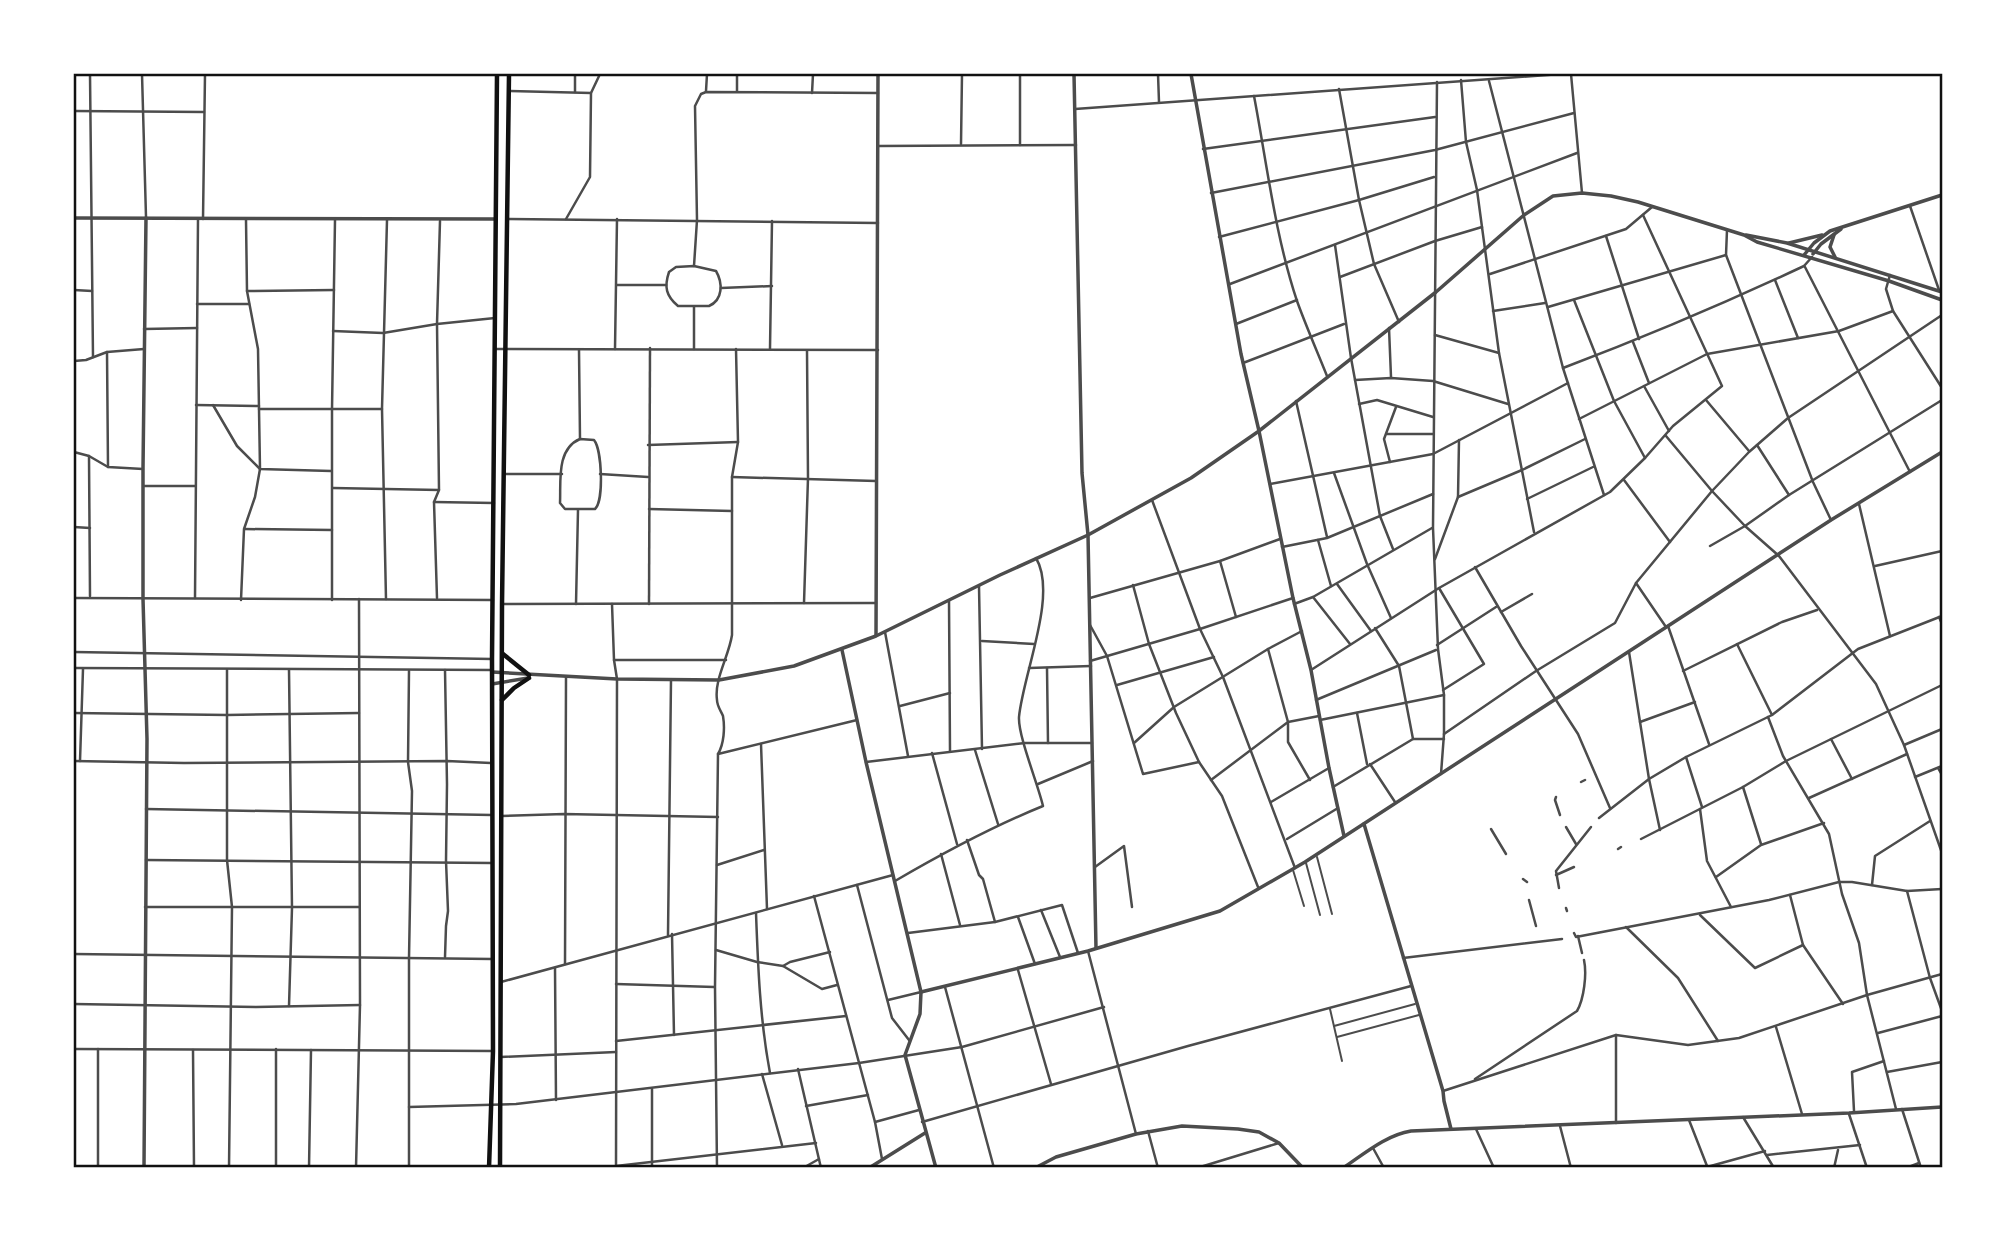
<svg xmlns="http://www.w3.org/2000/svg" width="2016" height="1241" font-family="Cabin,sans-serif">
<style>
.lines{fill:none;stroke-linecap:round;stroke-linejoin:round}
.pedestrian{stroke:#4c4c4c;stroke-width:2}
.minor{stroke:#4c4c4c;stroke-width:2.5}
.tertiary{stroke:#4c4c4c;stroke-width:3.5}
.primary{stroke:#111;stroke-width:4.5}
.neatline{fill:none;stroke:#111;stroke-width:2.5}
</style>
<rect width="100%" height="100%" fill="#fff"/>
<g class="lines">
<g class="pedestrian">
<path d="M1317 857 1332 914"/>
<path d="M1306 863 1320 915"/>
<path d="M1293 870 1304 906"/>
<path d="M1330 1009 1342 1061"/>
<path d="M1334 1026 1415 1004"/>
<path d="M1337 1037 1419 1015"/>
</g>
<g class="minor">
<path d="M90 74 93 357"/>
<path d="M142 74 146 217"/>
<path d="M1158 74 1159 102"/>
<path d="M1571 74 1582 193"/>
<path d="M1461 80 1466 142 1477 190 1499 353 1534 532"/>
<path d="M1489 81 1563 368 1604 495"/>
<path d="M1437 82 1433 528 1438 649 1444 695V734L1441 774"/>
<path d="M1339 89 1359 200 1374 264 1399 322"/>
<path d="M510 91 591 93"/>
<path d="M706 91 707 74"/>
<path d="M737 91V74"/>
<path d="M575 92V74"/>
<path d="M812 93 813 74"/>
<path d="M1254 96C1267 164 1275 235 1297 301 1306 326 1317 351 1327 376"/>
<path d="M1075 109 1561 74"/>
<path d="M74 111 204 112"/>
<path d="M961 144 962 74"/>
<path d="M1020 145V74"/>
<path d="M878 146 1076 145"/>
<path d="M1203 149 1435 117"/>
<path d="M1211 193 1435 150 1574 113"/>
<path d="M1910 206 1939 290"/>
<path d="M203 219 205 74"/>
<path d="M509 219 878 223"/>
<path d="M566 219 590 177 591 93 600 74"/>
<path d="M1727 230 1726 255 1813 482 1831 520"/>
<path d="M1606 236 1639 339"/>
<path d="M1219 237 1359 200 1434 177"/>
<path d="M1335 245 1351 358 1380 516 1393 549"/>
<path d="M694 266 697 220 695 106 701 94 706 92 878 93"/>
<path d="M694 266 716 271C723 283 723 300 709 306H678C666 296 664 287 669 272L676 267Z"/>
<path d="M1805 267 1910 472"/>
<path d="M1490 274 1626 229 1652 207"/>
<path d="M1890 275 1886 289 1893 311 1942 388"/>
<path d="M1340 277 1435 241 1482 227"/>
<path d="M1775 280 1798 338"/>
<path d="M1230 284 1577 153"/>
<path d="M617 285H666"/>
<path d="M721 288 772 286"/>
<path d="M74 290 92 291"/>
<path d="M247 291 334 290"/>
<path d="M1574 300 1614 401 1645 458"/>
<path d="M197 304H249"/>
<path d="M694 307V349"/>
<path d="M1548 307 1726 255"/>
<path d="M1493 311 1545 303"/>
<path d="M1236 324 1297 300"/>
<path d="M1389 328 1391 377"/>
<path d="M144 329 197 328"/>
<path d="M333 331 383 333 437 324 495 318"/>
<path d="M1435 335 1499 353"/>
<path d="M1633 342 1649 383"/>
<path d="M496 349 878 350"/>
<path d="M615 349 617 219"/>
<path d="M770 349 772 221"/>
<path d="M579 350 580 439"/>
<path d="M107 352 108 467"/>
<path d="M74 361 86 360 107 352 144 349"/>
<path d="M1243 363 1344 324"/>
<path d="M1563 368C1645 337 1725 303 1804 266L1812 257"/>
<path d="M1355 380 1391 378 1433 381 1508 404"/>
<path d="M1644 386 1669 431"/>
<path d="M1706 400 1749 451"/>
<path d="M1296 401 1327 537"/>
<path d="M1359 404 1377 400 1433 417"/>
<path d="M196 405 259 406"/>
<path d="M213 405 237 446 260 469 331 471"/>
<path d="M259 409H382"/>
<path d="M1579 419 1707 354 1839 331 1893 311"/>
<path d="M1387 434H1433"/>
<path d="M1666 436 1712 491 1745 526 1779 556 1876 684 1904 745 1942 853"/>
<path d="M580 439 594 440C602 450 604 501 595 509H565L560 503C561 482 556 449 580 439Z"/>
<path d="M648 445 738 442"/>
<path d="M1757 445 1789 495"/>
<path d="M74 452 89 456 108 467 143 469"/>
<path d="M89 456 90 596"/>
<path d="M1390 462 1384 439 1396 407"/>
<path d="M1334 473 1367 564 1391 618"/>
<path d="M506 474H562"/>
<path d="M600 474 648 477"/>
<path d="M732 477 876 481"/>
<path d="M1624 480 1670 542"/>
<path d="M1270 484 1433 454 1568 383"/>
<path d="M144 486H195"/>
<path d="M333 488 439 490"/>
<path d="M1458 497 1522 470 1585 439"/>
<path d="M1527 499 1593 467"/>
<path d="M1152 500 1200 629 1223 677 1295 868"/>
<path d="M434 502 494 503"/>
<path d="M1859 504 1890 636"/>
<path d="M649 509 732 511"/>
<path d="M74 527 90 528"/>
<path d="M245 529 332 530"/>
<path d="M1318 540 1331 586"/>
<path d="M1710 546 1745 526 1789 495 1942 400"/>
<path d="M1282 547 1327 538 1433 494"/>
<path d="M1435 559 1458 497 1459 440"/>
<path d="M1220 561 1236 617"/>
<path d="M1875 566 1942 551"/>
<path d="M1475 567 1521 646 1578 734 1610 808"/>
<path d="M1636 583 1666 627"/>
<path d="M1337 584 1371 631"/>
<path d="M1133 585 1149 644 1176 713 1199 762 1222 796 1258 887"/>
<path d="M979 586 982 749"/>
<path d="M1439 588 1484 664 1443 690"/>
<path d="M1313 597 1350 644"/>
<path d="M74 598 493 600"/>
<path d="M195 598 198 219"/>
<path d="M437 598 434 502 439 490 437 324 440 221"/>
<path d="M1090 598 1220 561 1280 539"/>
<path d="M386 599 382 409 387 220"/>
<path d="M241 600 244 529 255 497 260 469 258 349 247 291 246 220"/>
<path d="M332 600V410L335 220"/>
<path d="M949 601 950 751"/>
<path d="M804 603 808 478 807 351"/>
<path d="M502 604 876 603"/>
<path d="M576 604 578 510"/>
<path d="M612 604 614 660 617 679 616 1168"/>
<path d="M649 604 650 348"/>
<path d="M1294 604 1313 597 1432 528"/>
<path d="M1501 612 1532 594"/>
<path d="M1939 617 1942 624"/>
<path d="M1090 625 1107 656 1143 774 1199 762"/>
<path d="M1668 626 1709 744"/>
<path d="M1375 628 1399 666 1413 739"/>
<path d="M885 632 908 756"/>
<path d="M982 641 1034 644"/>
<path d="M1737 644 1772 715"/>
<path d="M1437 645 1496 607"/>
<path d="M1268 649 1288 722V742L1310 780"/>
<path d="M74 652 492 659"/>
<path d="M1629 652 1649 779 1660 830"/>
<path d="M614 660H726"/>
<path d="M1090 661 1200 629 1293 598"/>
<path d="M74 668 492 670"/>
<path d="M1029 668 1091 666"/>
<path d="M1047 668 1048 743"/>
<path d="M227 670V860L232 907 229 1168"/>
<path d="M289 670 292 908 289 1006"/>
<path d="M445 670 447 784 446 861 448 911 446 926 445 957"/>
<path d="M1311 670 1439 588 1610 492 1645 458 1673 426 1722 386 1643 215"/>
<path d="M1683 671 1782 622 1817 610"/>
<path d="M1117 685 1214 657"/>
<path d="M1316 700 1436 650"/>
<path d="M900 706 950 693"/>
<path d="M74 713 227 715 359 713"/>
<path d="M1357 713 1367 764"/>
<path d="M1768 717 1783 756 1829 834 1842 894 1859 943 1867 995 1896 1109"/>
<path d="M1320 720 1444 695"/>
<path d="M1640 722 1695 702"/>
<path d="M1444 734 1536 671 1615 623 1636 583 1712 491 1749 452 1788 418 1942 315"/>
<path d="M1831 739 1852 779"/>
<path d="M1134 743 1174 707 1268 649 1302 631"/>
<path d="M761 744 767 909"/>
<path d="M1904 745 1942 729"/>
<path d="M975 750 998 824"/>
<path d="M932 753 957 844"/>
<path d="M718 754 857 720"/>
<path d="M1686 757 1702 807"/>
<path d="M74 761 184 763 447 761 491 763"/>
<path d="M80 761 83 669"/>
<path d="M866 762 1025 743H1092"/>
<path d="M1370 764 1395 802"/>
<path d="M1938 768 1942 775"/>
<path d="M1915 777 1942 766"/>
<path d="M1211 780 1288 722 1319 716"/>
<path d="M1581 782 1585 780"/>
<path d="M1038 784 1093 761"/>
<path d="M1333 787 1413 739H1444"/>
<path d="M1743 787 1761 844"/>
<path d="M1556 797 1555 800 1560 815"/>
<path d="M1809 798 1907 754"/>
<path d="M1271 802 1329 768"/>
<path d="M146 809 492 815"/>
<path d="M1700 809 1707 861 1731 907"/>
<path d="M501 816 564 814 718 817"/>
<path d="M1599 818 1649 779 1686 757 1772 715 1858 649 1942 616"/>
<path d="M1566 827 1576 844"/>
<path d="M1491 829 1506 854"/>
<path d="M1287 839 1338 808"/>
<path d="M1641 839 1743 787 1786 761 1942 685"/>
<path d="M967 840 979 875 983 879 995 922"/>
<path d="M1618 849 1621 847"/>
<path d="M941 854 960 925"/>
<path d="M146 860 492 863"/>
<path d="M717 865 764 850"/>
<path d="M1095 867 1124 846 1132 907"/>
<path d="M1556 875 1574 867"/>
<path d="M1716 877 1761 845 1824 823"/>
<path d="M1523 879 1527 882"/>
<path d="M895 881C943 853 991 827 1043 806 1038 784 1018 736 1019 717 1023 674 1058 595 1036 558"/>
<path d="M857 885 892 1018 909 1040"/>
<path d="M1872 885 1875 856 1930 821"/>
<path d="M1559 888 1556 871 1591 827"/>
<path d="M1907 891 1930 978 1942 1011"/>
<path d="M1790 895 1803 945 1843 1004"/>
<path d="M814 896 875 1122 882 1159"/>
<path d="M1529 900 1536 926"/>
<path d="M145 907H359"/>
<path d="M1566 908 1567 911"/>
<path d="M1041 910 1060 957"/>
<path d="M756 913C758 967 760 1020 770 1073"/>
<path d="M1700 915 1755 968 1803 945"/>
<path d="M1018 917 1035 964"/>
<path d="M1626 927 1678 978 1718 1041"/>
<path d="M908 933 995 922 1062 905 1078 953"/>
<path d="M1574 933 1576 937 1769 900 1839 882H1852L1907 891 1942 889"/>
<path d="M672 934 674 1035"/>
<path d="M668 935 671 680"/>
<path d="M1578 936 1582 953"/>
<path d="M716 950 757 962 783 966 822 989 837 985"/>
<path d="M1088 951 1136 1134"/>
<path d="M74 954 492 959"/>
<path d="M1403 958 1562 939"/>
<path d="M565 964 566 677"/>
<path d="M783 966 790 962 830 952"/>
<path d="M555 968 556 1100"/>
<path d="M1018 970 1051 1084"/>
<path d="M501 982 893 875"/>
<path d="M616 984 714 987"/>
<path d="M945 987 994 1168"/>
<path d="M888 1000 921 992"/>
<path d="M74 1004 256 1007 360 1005"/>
<path d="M1776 1027 1802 1114"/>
<path d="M1878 1033 1942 1016"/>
<path d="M1616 1035V1123"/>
<path d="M616 1041 846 1016"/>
<path d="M74 1049 493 1051"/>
<path d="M98 1049V1168"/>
<path d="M193 1050 194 1168"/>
<path d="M501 1057 616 1052"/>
<path d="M798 1069 821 1168"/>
<path d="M1887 1072 1942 1062"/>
<path d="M762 1074 782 1145"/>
<path d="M1475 1079 1577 1011C1584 999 1587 974 1584 960"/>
<path d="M652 1089V1168"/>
<path d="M1443 1091 1616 1035 1688 1045 1739 1038 1867 995 1942 974"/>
<path d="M806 1106 868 1095"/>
<path d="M409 1107 516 1104 859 1063 962 1047 1104 1007"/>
<path d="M1902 1109 1921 1168"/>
<path d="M1854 1111 1852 1072 1884 1061"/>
<path d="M1849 1114 1867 1168"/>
<path d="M1743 1117 1774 1168"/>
<path d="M1689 1120 1707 1166"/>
<path d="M875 1122 919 1110"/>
<path d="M922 1122 1188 1046 1411 986"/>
<path d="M1560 1126 1571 1168"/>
<path d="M1476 1129 1494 1168"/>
<path d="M1148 1131 1158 1168"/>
<path d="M1373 1148 1384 1168"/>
<path d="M1767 1155 1860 1145"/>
<path d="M616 1166 816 1143"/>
<path d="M1707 1167 1765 1151"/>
<path d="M276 1168V1049"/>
<path d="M309 1168 311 1050"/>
<path d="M356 1168 360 1005 359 599"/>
<path d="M409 1168V958L412 791 408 762 409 671"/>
<path d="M717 1168 715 987 718 754C724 744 725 728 723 716 721 711 717 706 717 700 714 679 729 656 732 635V477L738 442 736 349"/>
<path d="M803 1168 819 1159"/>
<path d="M1197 1168 1279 1143"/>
<path d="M1834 1168 1838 1150"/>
<path d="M1906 1168 1919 1163"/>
</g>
<g class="tertiary">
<path d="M1074 74 1082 473 1088 535 1096 948"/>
<path d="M1191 74 1241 354 1259 431 1293 598 1311 670 1329 768 1344 836"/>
<path d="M74 218 496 219"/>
<path d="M1746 235 1787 243 1942 292"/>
<path d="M1834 235 1830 247 1835 257"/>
<path d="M1789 243 1822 235"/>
<path d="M1813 254 1821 244 1841 229"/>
<path d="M1804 255 1814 243 1830 231 1942 195"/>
<path d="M876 635 878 74"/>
<path d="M842 650 866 762 921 992 920 1014 905 1055 936 1168"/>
<path d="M492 672 617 679 719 680 794 666 876 636 1000 575 1088 535 1191 478 1259 431 1436 292 1524 215 1553 196 1582 193 1611 196 1638 202 1744 235 1757 242 1889 281 1942 300"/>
<path d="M492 684 528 678"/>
<path d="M1364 824 1443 1091 1444 1101 1451 1129"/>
<path d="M921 992 1088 951 1220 911 1305 862 1831 520 1942 452"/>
<path d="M144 1168 147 739 143 599V469L146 218"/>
<path d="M869 1168 925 1133"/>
<path d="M1035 1168 1056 1157 1136 1134 1182 1126 1238 1129 1259 1132 1279 1143 1303 1168"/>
<path d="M1343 1168C1364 1154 1386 1135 1411 1131L1849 1113 1942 1107"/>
</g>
<g class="primary">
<path d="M503 654 529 675"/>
<path d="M502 700 514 688 529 678"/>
<path d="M489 1168 493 1051 492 659 497 74"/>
<path d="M500 1168 502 604 509 74"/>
</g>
</g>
<rect width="2016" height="1241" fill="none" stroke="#ffffff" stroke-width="150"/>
<rect x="75" y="75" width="1866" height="1091" class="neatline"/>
</svg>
